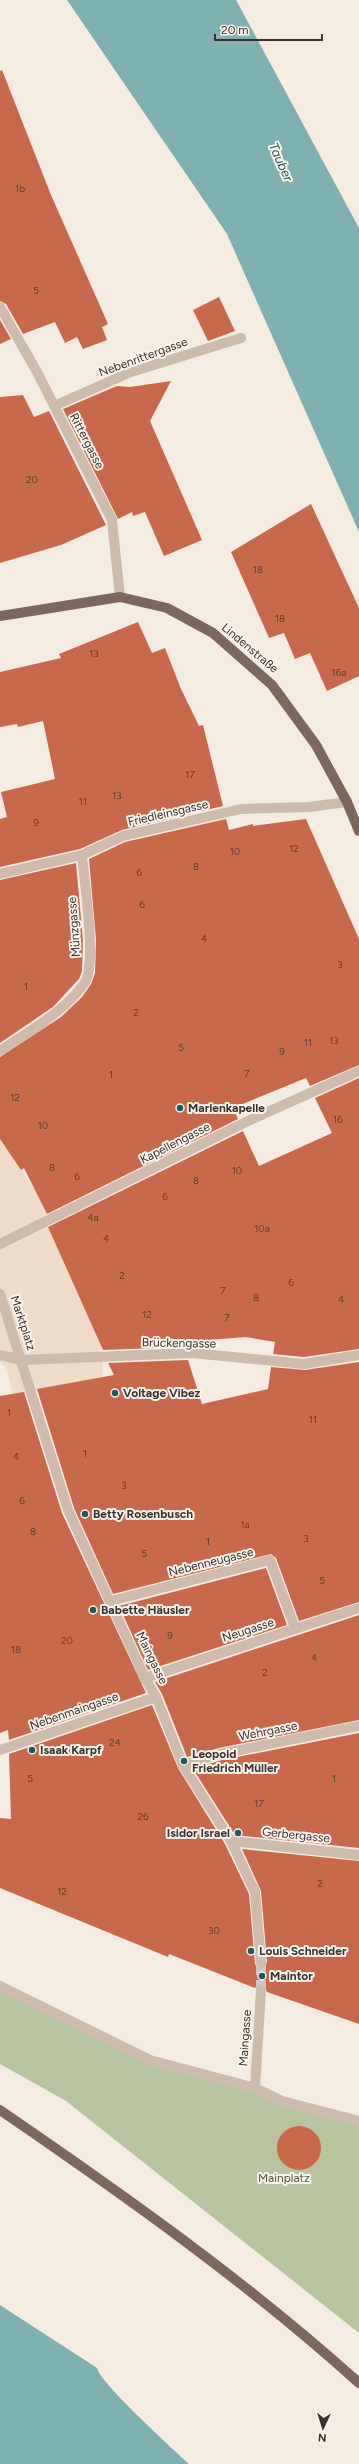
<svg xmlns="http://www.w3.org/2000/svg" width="359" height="2464" font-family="Figtree,sans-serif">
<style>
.green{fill:#b8c4a0}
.plaza{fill:#ecdcc8}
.water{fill:#7fb0b2}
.building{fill:#c8694b}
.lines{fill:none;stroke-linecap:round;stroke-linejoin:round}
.minor-tunnel{stroke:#cfc6bd;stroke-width:10;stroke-dasharray:10 5;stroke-linecap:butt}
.minor{stroke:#cdbbac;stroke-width:10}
.major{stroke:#7d675c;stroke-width:10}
.poi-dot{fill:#1f5a5e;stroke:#fbf5ee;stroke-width:1.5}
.labels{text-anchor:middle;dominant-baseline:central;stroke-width:4;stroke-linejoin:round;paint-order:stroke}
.number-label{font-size:10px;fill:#5e3e33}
.street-label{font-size:12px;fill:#3b302b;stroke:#fbf5ee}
.poi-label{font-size:12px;font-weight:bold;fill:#3b302b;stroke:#fbf5ee;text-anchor:start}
.park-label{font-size:12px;fill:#4a5a2e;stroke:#fbf5ee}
.water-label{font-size:13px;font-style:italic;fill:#1f5a5e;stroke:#fbf5ee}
</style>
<rect width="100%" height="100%" fill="#f4ebe1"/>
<path class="green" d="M0 1986 150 2060 359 2121V2333L66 2101 0 2064Z"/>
<path class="plaza" d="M0 1139 37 1193 47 1214 48 1227 101 1345 103 1377 30 1391 13 1397 7 1369 0 1362Z"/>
<g class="water">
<path d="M67 0H236L359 228V532L227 234Z"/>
<path d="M0 2305 97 2368C100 2383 173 2449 189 2464H0Z"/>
</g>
<g class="building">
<path d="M2 70 51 195 108 324 102 327 107 340 83 349 77 337 65 343 55 322 23 334 6 304 0 301V71Z"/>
<path d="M219 297 235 331 208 341 193 310Z"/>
<path d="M0 320 11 339 0 344Z"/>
<path d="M171 381 150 421 202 540 164 556 145 512 133 516 132 512 118 519 63 409 117 386 130 387Z"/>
<path d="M23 395 34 417 49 411 106 525 61 545 0 563V397Z"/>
<path d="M311 504 359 608V676L327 691 310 653 295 659 284 633 269 638 231 552Z"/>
<path d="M138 622 152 653 165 648 181 689 199 726 203 725 223 806 122 830 80 849 0 867V819L7 817 1 792 55 779 43 721 18 727 17 724 0 727V672L61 658 59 654Z"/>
<path d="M226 819 229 830 253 824V826L306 819 359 939V1065L310 1086 306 1078 233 1108 238 1119 47 1214 24 1168 21 1170 0 1139V1057L61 1017 82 997 91 984 95 973 96 940 89 859 125 842Z"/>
<path d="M76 863 83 941 82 971 79 979 53 1007 0 1043V880Z"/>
<path d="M359 1078V1349L304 1357 273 1354 275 1342 246 1337 182 1342 184 1347 103 1350 48 1227 243 1131 259 1166 332 1133 315 1098Z"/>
<path d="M188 1360 202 1404 268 1389 271 1367 305 1370 359 1362V1602L299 1621 276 1558 271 1554 113 1594 74 1508 37 1389 114 1375 108 1363Z"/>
<path d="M24 1392 62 1513 146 1693 9 1740 8 1730 0 1733V1396Z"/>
<path d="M266 1568 287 1625 148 1670 119 1606Z"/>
<path d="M359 1615V1720L219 1748 187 1757 162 1694 155 1682Z"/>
<path d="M152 1705 178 1768 225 1844 249 1894 255 1964 258 1969H264L267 1962 261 1891 242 1849 359 1861V2024L267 1992 264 1984H258L255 1988 169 1954 168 1957 0 1888V1818L11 1819 9 1754Z"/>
<path d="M359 1733V1848L235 1835 193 1769 222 1760Z"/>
<circle cx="299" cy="2148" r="22"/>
</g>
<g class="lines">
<path class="minor-tunnel" d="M261 1990V1963"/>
<g class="minor">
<path d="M0 307 37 372 112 520 120 597"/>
<path d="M54 406 131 372 241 338"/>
<path d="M0 874 82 855 123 836 241 809 309 807 347 802"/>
<path d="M0 1051C29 1031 65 1012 85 982 97 964 84 880 82 855"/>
<path d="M0 1244 250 1120 359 1071"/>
<path d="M0 1294 68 1510 145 1678 156 1697 183 1765 231 1841 255 1892 261 1963"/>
<path d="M0 1355 22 1360 192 1353 304 1364 359 1355"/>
<path d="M111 1601 270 1560 295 1628"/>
<path d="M145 1678 359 1608"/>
<path d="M0 1750 156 1697"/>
<path d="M183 1765 220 1754 359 1726"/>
<path d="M231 1841 359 1855"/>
<path d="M0 1986 150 2060 255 2088 282 2101 359 2121"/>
<path d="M255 2088 261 1990"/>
</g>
<g class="major">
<path d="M0 616 120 597 167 608 213 633 272 685 316 745 347 802 359 831"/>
<path d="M0 2110C124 2195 247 2282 359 2383"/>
</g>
</g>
<g class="poi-dot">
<circle cx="180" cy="1108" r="4"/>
<circle cx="115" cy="1393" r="4"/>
<circle cx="85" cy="1514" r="4"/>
<circle cx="93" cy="1610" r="4"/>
<circle cx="32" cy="1750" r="4"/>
<circle cx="184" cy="1761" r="4"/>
<circle cx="238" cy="1833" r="4"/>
<circle cx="251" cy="1951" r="4"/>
<circle cx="262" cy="1976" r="4"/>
</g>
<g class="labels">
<g class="number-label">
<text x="20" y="188">1b</text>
<text x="36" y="290">5</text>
<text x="32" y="479">20</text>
<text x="258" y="569">18</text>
<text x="280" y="618">18</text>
<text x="94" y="653">13</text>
<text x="339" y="672">16a</text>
<text x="190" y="774">17</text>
<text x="117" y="795">13</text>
<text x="83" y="801">11</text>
<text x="36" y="822">9</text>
<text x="294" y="848">12</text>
<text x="235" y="851">10</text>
<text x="196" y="866">8</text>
<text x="139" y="872">6</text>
<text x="142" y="904">6</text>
<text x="204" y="938">4</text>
<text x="340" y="964">3</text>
<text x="26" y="986">1</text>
<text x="136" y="1012">2</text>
<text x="334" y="1040">13</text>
<text x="308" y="1042">11</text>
<text x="181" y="1047">5</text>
<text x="282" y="1051">9</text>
<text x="247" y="1073">7</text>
<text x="111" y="1074">1</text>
<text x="15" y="1097">12</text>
<text x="338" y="1119">16</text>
<text x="43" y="1125">10</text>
<text x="52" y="1167">8</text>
<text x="237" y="1170">10</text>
<text x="77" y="1176">6</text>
<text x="196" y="1180">8</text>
<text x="165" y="1196">6</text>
<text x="93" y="1217">4a</text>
<text x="262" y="1228">10a</text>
<text x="106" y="1238">4</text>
<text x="122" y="1275">2</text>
<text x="291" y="1282">6</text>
<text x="223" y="1290">7</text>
<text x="256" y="1297">8</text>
<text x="341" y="1299">4</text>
<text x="147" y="1314">12</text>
<text x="227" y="1317">7</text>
<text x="9" y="1412">1</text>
<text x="313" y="1419">11</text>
<text x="85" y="1453">1</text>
<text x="16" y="1456">4</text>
<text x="124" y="1485">3</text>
<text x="22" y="1500">6</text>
<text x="245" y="1524">1a</text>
<text x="33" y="1531">8</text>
<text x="306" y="1538">3</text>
<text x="208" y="1541">1</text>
<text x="144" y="1553">5</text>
<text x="322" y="1580">5</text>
<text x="170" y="1635">9</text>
<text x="67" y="1640">20</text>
<text x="16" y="1649">18</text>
<text x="314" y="1657">4</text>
<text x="265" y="1672">2</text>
<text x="115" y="1742">24</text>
<text x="30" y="1778">5</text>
<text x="334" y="1778">1</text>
<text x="259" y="1803">17</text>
<text x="143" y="1816">26</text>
<text x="320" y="1883">2</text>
<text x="62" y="1891">12</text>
<text x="214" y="1930">30</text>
</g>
<g class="street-label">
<text transform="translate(143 357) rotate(-20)">Nebenrittergasse</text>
<text transform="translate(87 441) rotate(63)">Rittergasse</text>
<text transform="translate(250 648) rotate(40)">Lindenstraße</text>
<text transform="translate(168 813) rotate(-13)">Friedleinsgasse</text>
<text transform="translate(74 927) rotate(-94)">Münzgasse</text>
<text transform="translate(175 1143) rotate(-27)">Kapellengasse</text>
<text transform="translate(23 1323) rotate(72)">Marktplatz</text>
<text transform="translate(179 1343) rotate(1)">Brückengasse</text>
<text transform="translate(211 1562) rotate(-14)">Nebenneugasse</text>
<text transform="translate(248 1630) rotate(-18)">Neugasse</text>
<text transform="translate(152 1658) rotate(64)">Maingasse</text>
<text transform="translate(74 1711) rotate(-19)">Nebenmaingasse</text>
<text transform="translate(268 1731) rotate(-11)">Wehrgasse</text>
<text transform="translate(296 1835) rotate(6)">Gerbergasse</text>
<text transform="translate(245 2038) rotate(-86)">Maingasse</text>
</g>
<g class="poi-label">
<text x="188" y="1108">Marienkapelle</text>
<text x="123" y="1393">Voltage Vibez</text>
<text x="93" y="1514">Betty Rosenbusch</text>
<text x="101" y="1610">Babette Häusler</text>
<text x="40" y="1750">Isaak Karpf</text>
<text x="192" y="1754">Leopold<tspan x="192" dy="14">Friedrich Müller</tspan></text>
<text x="230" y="1833" text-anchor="end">Isidor Israel</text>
<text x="259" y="1951">Louis Schneider</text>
<text x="270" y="1976">Maintor</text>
</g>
<g class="park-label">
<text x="284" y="2178">Mainplatz</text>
</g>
<g class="water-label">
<text transform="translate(281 162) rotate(66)">Tauber</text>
</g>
</g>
<g transform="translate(323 2428) rotate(184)" stroke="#fbf5ee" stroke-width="3" paint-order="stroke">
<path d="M0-3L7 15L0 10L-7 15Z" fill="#3b302b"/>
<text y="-6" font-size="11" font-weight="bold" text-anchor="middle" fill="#3b302b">N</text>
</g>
<path d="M215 34v6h107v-6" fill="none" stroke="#3b302b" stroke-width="2"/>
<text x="221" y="34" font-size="12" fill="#3b302b" stroke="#fbf5ee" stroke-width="3" paint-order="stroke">20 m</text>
</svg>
